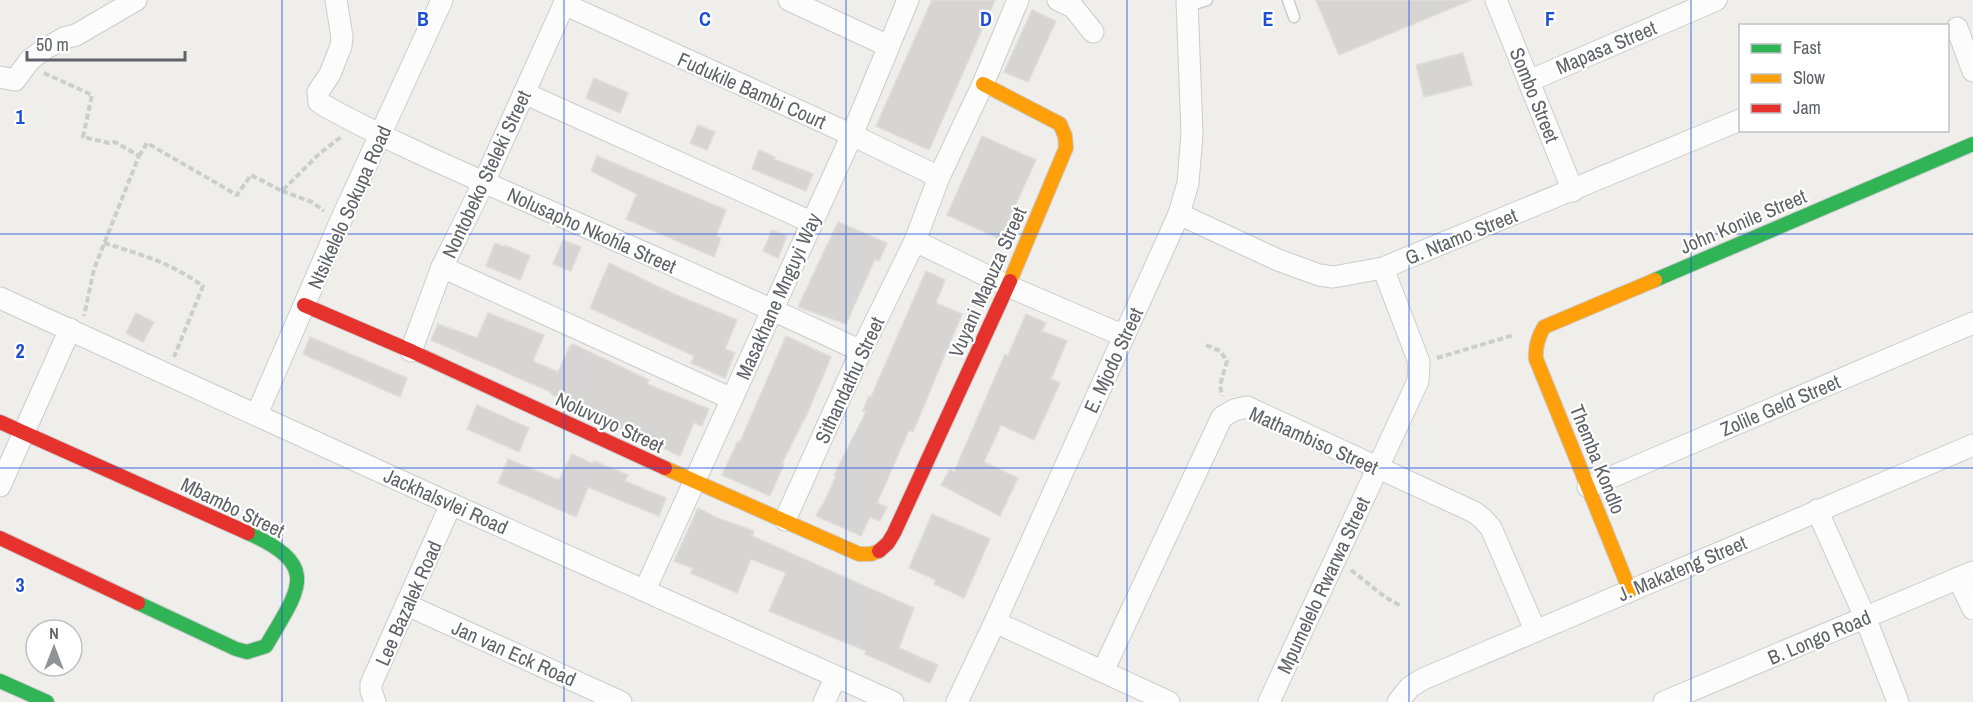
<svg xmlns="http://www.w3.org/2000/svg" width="1973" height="702" font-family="'Archivo Narrow',sans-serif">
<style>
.building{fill:#d6d5d3;stroke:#deddd9;stroke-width:1.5}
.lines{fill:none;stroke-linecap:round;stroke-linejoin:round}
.lane-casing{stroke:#cbcccc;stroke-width:13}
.street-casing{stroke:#cbcccc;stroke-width:23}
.fast-casing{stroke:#cacacb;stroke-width:16}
.slow-casing{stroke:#cacacb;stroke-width:16}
.jam-casing{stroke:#cacacb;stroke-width:16}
.path{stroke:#cacfcc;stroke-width:4;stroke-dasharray:6 3;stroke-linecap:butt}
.lane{stroke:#fdfcfc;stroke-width:10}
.street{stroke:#fdfcfc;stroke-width:21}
.fast{stroke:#30b455;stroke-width:14}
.slow{stroke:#ff9f0a;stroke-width:14}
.jam{stroke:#e5322d;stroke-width:14}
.grid{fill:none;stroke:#1d4ed8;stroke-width:1.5;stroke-opacity:0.55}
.labels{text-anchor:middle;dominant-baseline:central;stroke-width:4.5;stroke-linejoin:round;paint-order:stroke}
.street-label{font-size:20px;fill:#5f6368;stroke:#fff}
.grid-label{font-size:20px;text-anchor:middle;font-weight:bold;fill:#1d4ed8;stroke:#fff;stroke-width:4.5;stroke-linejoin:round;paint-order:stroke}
</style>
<rect width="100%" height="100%" fill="#efeeea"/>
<g class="building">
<path d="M932 0H995L929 150 876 126Z"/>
<path d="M1316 0H1471L1339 55Z"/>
<path d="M1032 10 1056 21 1028 82 1004 72Z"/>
<path d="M1463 53 1472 85 1424 97 1416 65Z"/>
<path d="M594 78 628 93 620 113 586 98Z"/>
<path d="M698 125 715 132 707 150 690 143Z"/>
<path d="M982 136 1036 160 1000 239 947 215Z"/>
<path d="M759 150 775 157 774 159 813 174 806 191 752 169Z"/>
<path d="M597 156 726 210 716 236 721 238 714 257 626 219 637 194 591 171Z"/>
<path d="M838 222 887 243 879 261 875 259 846 324 798 307Z"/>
<path d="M772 230 787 236 778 258 763 251Z"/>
<path d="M563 240 581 247 571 271 553 264Z"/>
<path d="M495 243 504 247 505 245 530 256 520 280 486 266Z"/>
<path d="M609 263 674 294 737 320 725 349 735 353 725 378 691 363 694 356 590 308Z"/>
<path d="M926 271 945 280 936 303 962 314 913 432 909 430 877 503 887 507 880 521 870 517 861 536 816 516 822 505H823L836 476 834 475 866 412 863 411 869 396 871 397Z"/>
<path d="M136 313 154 322 143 342 126 333Z"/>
<path d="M488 313 544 335 533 361 558 372 570 346 573 344 649 380 647 384 709 409 702 426 694 423 680 456 617 427 618 425 551 394V392L431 340 438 324 477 338Z"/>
<path d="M1026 314 1046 323 1042 331 1067 341 1051 379 1060 383 1034 440 1001 425 984 462 1018 478 1000 516 941 485 950 469 954 472 1005 354 1008 356Z"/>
<path d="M786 336 831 357 808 412 782 463 784 464 770 496 722 475 738 441 740 442Z"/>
<path d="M310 337 407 378 400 397 303 354Z"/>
<path d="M477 405 529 428 519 452 467 429Z"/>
<path d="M572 454 593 464 594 461 628 475 625 481 666 498 659 516 588 487 576 517 498 483 508 459 559 480Z"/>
<path d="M698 508 715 517 754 531 752 536 914 608 899 648 938 665 930 683 865 654 866 651 769 611 786 573 751 559 737 593 691 573 693 568 674 561Z"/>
<path d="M932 514 990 539 964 598 934 584 936 580 909 568Z"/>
</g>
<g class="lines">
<defs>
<g id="lane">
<path d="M1288 0 1294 17"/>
<path d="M1188 6 1207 0"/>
</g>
<g id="street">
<path d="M336 0 342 37 341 46 330 74 318 92 319 102 325 106C394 144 468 175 540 207 648 254 755 301 861 351"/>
<path d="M789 0 888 46"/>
<path d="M1058 0 1073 7 1093 32"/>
<path d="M1496 0 1573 191"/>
<path d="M564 4 852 135 939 177"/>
<path d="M1957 28 1973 71"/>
<path d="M0 77 15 80 30 60 43 50 64 38 76 35 136 0"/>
<path d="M1529 81 1716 0"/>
<path d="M524 93 811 222"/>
<path d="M1179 214 1278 260 1319 275 1333 277 1383 268 1740 120"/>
<path d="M915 241 1008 286 1124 336"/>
<path d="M442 267 732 399"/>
<path d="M0 298 451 504 893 702"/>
<path d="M411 351 442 267 484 182 566 0"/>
<path d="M257 414 341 220 442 0"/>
<path d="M0 486 70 329"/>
<path d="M1588 487 1973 323"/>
<path d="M1817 510 1865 617 1898 702"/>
<path d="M785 520 861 351 915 241 939 177 983 84 1018 0"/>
<path d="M1958 578 1973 609"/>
<path d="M645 590 852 135 908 0"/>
<path d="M407 605 621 702"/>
<path d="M995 622 1169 702"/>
<path d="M1103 671 1222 417 1234 410 1247 407 1474 512 1483 519 1491 528 1535 630"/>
<path d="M375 702 371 691V684L451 504"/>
<path d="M824 702 836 677"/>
<path d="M957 702 995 622 1179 214 1188 183 1192 134 1187 0"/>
<path d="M1269 702 1418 381 1419 362 1383 268"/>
<path d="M1398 702 1410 687 1423 679 1973 445"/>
<path d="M1664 702 1973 572"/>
</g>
<g id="fast">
<path d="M1655 280 1973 144"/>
<path d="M138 603 236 649 247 652 266 646C299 589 322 566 248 533"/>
<path d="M0 681 47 702"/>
</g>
<g id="slow">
<path d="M983 84 1060 124 1065 136 1066 148 1010 281"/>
<path d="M665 468 859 554H871L879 551"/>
<path d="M1630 591 1536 359C1535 347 1538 337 1544 327L1655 280"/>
</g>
<g id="jam">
<path d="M304 305 411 351 665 468"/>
<path d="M0 422 248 533"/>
<path d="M0 538 138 603"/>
<path d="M879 551 888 543 894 533 1010 281"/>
</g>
</defs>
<use href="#lane" class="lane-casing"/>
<use href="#street" class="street-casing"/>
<use href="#fast" class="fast-casing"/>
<use href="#slow" class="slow-casing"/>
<use href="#jam" class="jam-casing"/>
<g class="path">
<path d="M44 73 92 95 83 137 109 143 115 142 139 156 94 269 84 316"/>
<path d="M139 156 147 143 237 195 251 175 282 191 320 153 341 137"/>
<path d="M282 191 312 202 324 211"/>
<path d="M104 243C143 255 169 262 203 286L174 357"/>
<path d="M1206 345 1220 351 1227 361 1220 385 1222 396"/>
<path d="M1437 358 1514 335"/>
<path d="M1351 570 1385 597 1401 606"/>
</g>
<use href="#lane" class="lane"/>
<use href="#street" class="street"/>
<use href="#fast" class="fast"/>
<use href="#slow" class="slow"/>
<use href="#jam" class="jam"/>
</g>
<path class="grid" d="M282 0V702M564 0V702M846 0V702M1127 0V702M1409 0V702M1691 0V702M0 234H1973M0 468H1973"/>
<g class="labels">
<g class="street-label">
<text transform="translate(1606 47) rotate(-23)">Mapasa Street</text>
<text transform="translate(752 90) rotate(24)">Fudukile Bambi Court</text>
<text transform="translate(1535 95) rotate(68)">Sombo Street</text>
<text transform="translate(486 174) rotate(-65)">Nontobeko Steleki Street</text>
<text transform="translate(349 207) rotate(-66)">Ntsikelelo Sokupa Road</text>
<text transform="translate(1743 221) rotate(-23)">John Konile Street</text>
<text transform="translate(592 230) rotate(24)">Nolusapho Nkohla Street</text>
<text transform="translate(1461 236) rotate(-22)">G. Ntamo Street</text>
<text transform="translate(987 282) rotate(-66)">Vuyani Mapuza Street</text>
<text transform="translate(778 296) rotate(-66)">Masakhane Mnguyi Way</text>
<text transform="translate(1113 360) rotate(-65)">E. Mjodo Street</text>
<text transform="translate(849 380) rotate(-65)">Sithandathu Street</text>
<text transform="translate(1780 405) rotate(-23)">Zolile Geld Street</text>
<text transform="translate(610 422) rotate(25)">Noluvuyo Street</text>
<text transform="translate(1314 440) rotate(24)">Mathambiso Street</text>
<text transform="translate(1598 459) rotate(68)">Themba Kondlo</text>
<text transform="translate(446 501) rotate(24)">Jackhalsvlei Road</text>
<text transform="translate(233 507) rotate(26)">Mbambo Street</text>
<text transform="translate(1682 568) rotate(-23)">J. Makateng Street</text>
<text transform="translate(1323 585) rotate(-65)">Mpumelelo Rwarwa Street</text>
<text transform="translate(408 603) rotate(-66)">Lee Bazalek Road</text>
<text transform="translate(1819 637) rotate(-23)">B. Longo Road</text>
<text transform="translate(514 653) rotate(24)">Jan van Eck Road</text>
</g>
</g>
<g class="grid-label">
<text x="423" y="26">B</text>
<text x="705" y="26">C</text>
<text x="986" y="26">D</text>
<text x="1268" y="26">E</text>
<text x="1550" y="26">F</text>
<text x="20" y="124">1</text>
<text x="20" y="358">2</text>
<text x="20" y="592">3</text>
</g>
<rect x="1739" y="24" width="210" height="108" fill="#ffffff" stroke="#bfc1c3" stroke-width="1.5"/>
<rect x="1751" y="44" width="30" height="9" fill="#30b455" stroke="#bfc1c3" stroke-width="1.5"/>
<text x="1793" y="54" font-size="18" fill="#5f6368">Fast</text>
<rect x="1751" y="74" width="30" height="9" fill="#ff9f0a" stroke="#bfc1c3" stroke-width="1.5"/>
<text x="1793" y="84" font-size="18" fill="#5f6368">Slow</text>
<rect x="1751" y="104" width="30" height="9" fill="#e5322d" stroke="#bfc1c3" stroke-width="1.5"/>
<text x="1793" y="114" font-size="18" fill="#5f6368">Jam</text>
<g transform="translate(54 648)"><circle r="28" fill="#ffffff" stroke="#bfc1c3" stroke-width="1.5"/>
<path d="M0-4.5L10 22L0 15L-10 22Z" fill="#919496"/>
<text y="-9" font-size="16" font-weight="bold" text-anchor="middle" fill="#5f6368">N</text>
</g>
<path d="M27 51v9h158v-9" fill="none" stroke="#5f6368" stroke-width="3"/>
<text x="36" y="51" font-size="18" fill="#5f6368" stroke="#ffffff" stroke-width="4.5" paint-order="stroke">50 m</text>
</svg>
